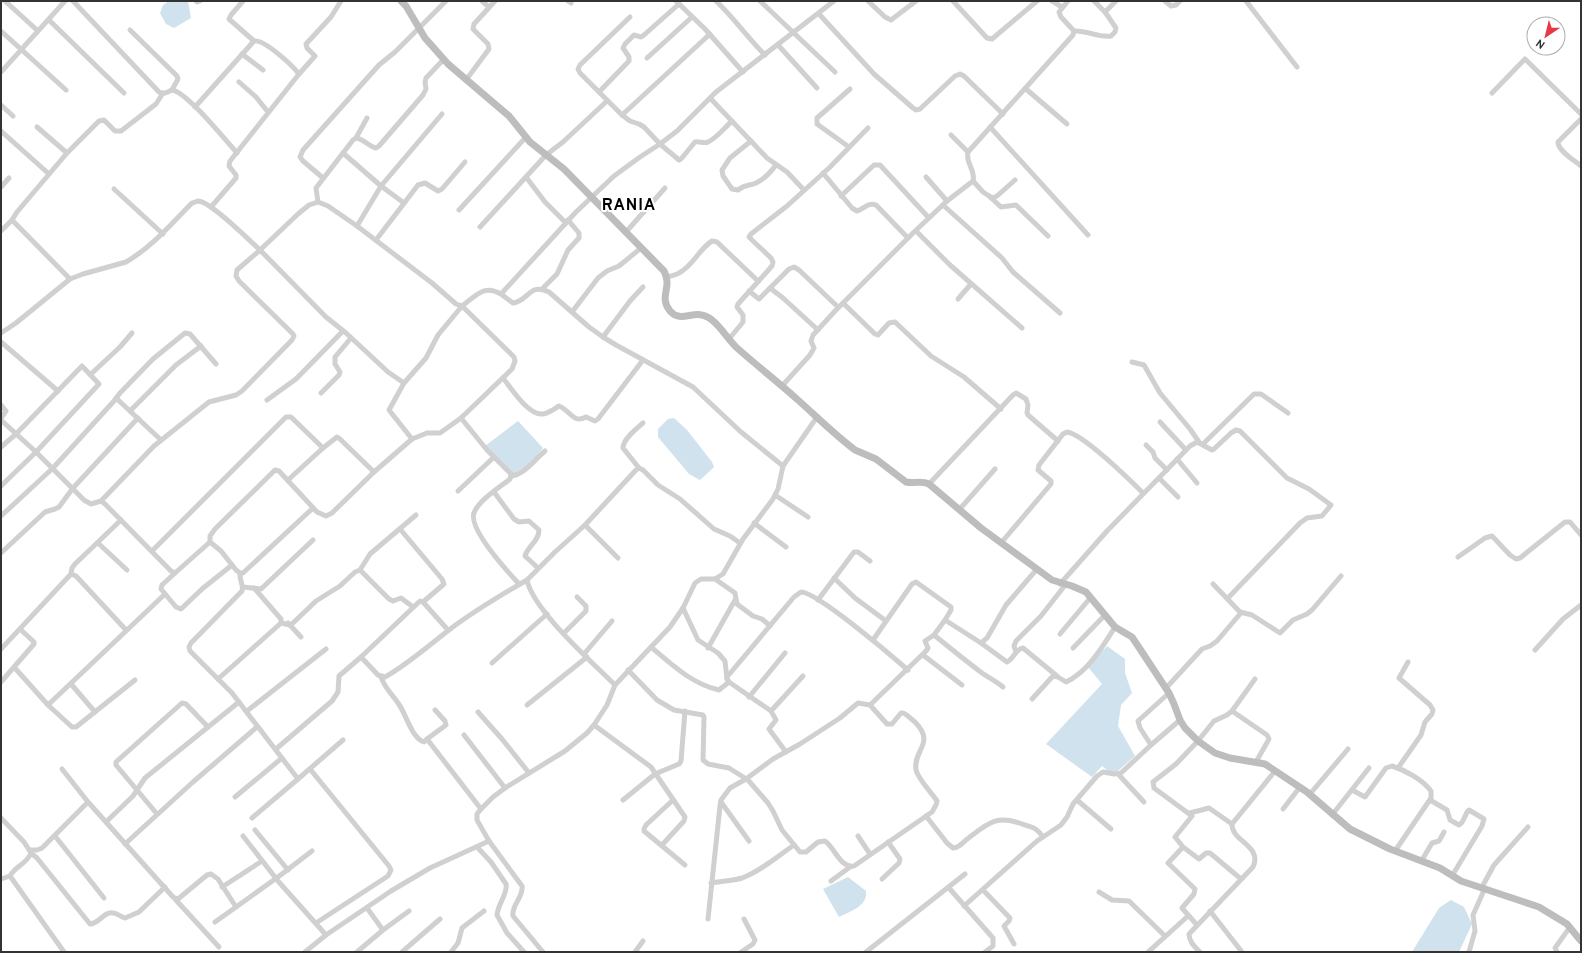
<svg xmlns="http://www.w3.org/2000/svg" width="1582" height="953" font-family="Overpass,sans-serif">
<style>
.water{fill:#cfe2ee}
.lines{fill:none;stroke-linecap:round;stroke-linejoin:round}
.street{stroke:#d0d0d0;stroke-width:5}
.secondary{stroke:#bdbdbd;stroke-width:7}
.labels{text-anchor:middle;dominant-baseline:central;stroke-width:4;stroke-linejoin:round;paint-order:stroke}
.district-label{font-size:16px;font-weight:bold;letter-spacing:1px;fill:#000;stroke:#fff}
</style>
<rect width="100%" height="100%" fill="#fff"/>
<g class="water">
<path d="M169 1H188L191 18 174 28 166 24 160 13 163 5Z"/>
<path d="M674 418 687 430 712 462 714 467 700 480 689 474 658 437V429L668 419Z"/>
<path d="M518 421 543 448 525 470 513 474 485 446Z"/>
<path d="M1107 646 1125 659V673L1132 693 1121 705 1118 726 1135 756 1113 775 1102 766 1092 777 1046 744 1102 684 1088 667Z"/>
<path d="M848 877 866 891C868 906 851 911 839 917L823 889Z"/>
<path d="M1451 900 1464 907 1472 924 1459 952H1412L1439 908Z"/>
</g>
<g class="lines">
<g class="street">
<path d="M5 1 38 31"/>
<path d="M73 1 159 92C164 95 167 92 172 90 187 92 225 140 237 153"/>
<path d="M196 1 197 2 200 1"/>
<path d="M243 1 231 15 229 19 254 41"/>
<path d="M482 1 489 7"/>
<path d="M568 1 571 3"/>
<path d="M676 1 705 29 743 72"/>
<path d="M716 1C734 18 748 38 765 55"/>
<path d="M760 1 835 72"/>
<path d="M868 1 885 17 891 20 916 1"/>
<path d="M953 1 987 38 992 39 1037 1"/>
<path d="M1052 1 1062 7"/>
<path d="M1094 1 1105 12 1116 1"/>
<path d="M1165 1 1171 6 1176 5 1180 1"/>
<path d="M1246 1 1297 67"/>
<path d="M819 14 874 74 913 108 916 110 920 109 955 76 960 74 964 76 1003 114"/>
<path d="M630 17 580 65 578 69 580 73 622 115 630 121 639 124 644 127 660 144 679 160 681 159 695 142C700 141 704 144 708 142 717 138 725 127 732 121"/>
<path d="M49 20 124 93"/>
<path d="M130 30 177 76 178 79 172 90"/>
<path d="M1 31 66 90"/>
<path d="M1074 31C1087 30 1098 38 1111 36L1115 32 1116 28 1105 12"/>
<path d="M778 45 817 88"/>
<path d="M242 54 263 70"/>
<path d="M647 58 692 17"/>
<path d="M1 72 65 1"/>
<path d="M299 74 315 56 307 48 306 44 331 17 341 1"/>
<path d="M466 80 489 49 488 44 473 29 474 24 495 1"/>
<path d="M239 82 256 97 268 112"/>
<path d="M1026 89 1067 124"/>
<path d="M599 92 629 61V57L623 48 625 44 634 35 641 37 644 35 679 4"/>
<path d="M1492 93 1525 59 1581 114"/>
<path d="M710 98 767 158 787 172 804 190"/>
<path d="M1 105 13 116"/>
<path d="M195 107 254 41C264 39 292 65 299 74L230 161 229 166 236 175V178L211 207"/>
<path d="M622 115 710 34"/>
<path d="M1581 119 1558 142C1558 151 1574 160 1581 166"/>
<path d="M37 127 67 153"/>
<path d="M990 127 1088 235"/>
<path d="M1 131 49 174"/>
<path d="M951 135 968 152"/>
<path d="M356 138 367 118"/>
<path d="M751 141 730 158 722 170 723 176 732 189 738 190C745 184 749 186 756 183 764 179 771 172 776 165"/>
<path d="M849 147 817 124V118L850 89"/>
<path d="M343 153 381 186 404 203"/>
<path d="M823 173 852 208 857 211C864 209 868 202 876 205L908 238"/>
<path d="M526 177 545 202 566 223"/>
<path d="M926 177 947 201"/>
<path d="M323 178 303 161 300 157 303 150 379 65 395 52 446 1"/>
<path d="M973 181 983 192 992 198 997 196 1015 180"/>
<path d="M1 187 9 178"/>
<path d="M114 189 163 234"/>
<path d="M841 196 874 165H880L929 218"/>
<path d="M989 196 1001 207 1016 205 1048 236"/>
<path d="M318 202 316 188 353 140 356 138C364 139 368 146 376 148L379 146 423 95 426 89 425 82 426 78 444 59"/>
<path d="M943 205 1002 258 1013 272 1060 313"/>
<path d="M459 210 526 137"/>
<path d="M12 220 70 279"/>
<path d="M357 226 381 186 442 114"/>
<path d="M480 227 546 155 563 142 607 101"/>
<path d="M1 231 12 220 17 212 67 153 99 121 104 120 115 131H121L156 104 163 93"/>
<path d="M916 231 950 265 1022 328"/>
<path d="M626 232 665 188"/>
<path d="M376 240 418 185 425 183 438 191 442 189 465 162"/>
<path d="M667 277C671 276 676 275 679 273 693 266 699 249 712 241L717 242 758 281"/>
<path d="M543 288 557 274 568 250 579 238V233L568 220"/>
<path d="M749 291 759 299 770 288"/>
<path d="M501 294 513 303C529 301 529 282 549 292L589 327 603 337 616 345 693 387 741 432 783 466"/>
<path d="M958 299 971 284"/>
<path d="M843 303 875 334 878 335 889 323 895 322 931 356 964 377 1001 409"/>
<path d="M572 312 598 278 607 271 619 266 641 248"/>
<path d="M818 330 783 298 770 288 789 269 794 267 799 270 838 307"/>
<path d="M1 333 16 323 70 279 83 274 126 262C152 247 171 224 192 203 194 203 197 201 198 201 210 201 249 240 260 250L298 214 309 205 318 202 328 206 357 226 432 283 456 304 462 306C476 296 483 284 501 294L576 212 614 176 640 157 660 144 677 131 716 92 834 1"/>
<path d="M603 337 630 301 643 287"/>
<path d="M729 339 743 322V315L737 307 738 304 772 266 773 262 771 258 752 240 749 237 751 234 787 206 829 168 868 128"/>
<path d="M1 342 58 391"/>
<path d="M1132 362 1144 365 1160 393 1190 429 1199 442"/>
<path d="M91 374 120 347 132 333"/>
<path d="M503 378C511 388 528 415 542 414 548 414 554 409 559 406 571 411 573 424 586 417L595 421 598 419 643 360"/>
<path d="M404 383 389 410 412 439"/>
<path d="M782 386 810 355 814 348 811 341 813 335 836 310 913 233 947 201 973 181C976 170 965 163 968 152L1073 35 1074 31 1061 17 1059 12 1068 1"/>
<path d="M321 393 339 375 340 372 335 364V357L351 338"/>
<path d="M116 398 161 440"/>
<path d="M267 400 296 379 343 331"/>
<path d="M1 405 6 411 1 418"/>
<path d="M130 411 176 365 201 346"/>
<path d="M461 418 487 450 511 474 510 479C500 487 478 501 474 513 468 529 508 572 519 584"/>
<path d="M1 420 36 452 84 500 91 504 101 501 105 504 171 571 175 573 210 542V536L215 529 275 470 279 471 317 512 326 516 332 513 374 472 412 439 427 433H440L461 418 512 369 515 361 514 357 462 306 438 335 426 358 404 383 388 372 346 333 326 317 260 250 237 270 236 276 239 281 293 334 294 336 292 340 242 391 236 395 209 402 154 446 101 501"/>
<path d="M1160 422 1186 450"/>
<path d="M1203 444 1254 394H1261L1288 413"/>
<path d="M1146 445 1153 452 1155 458 1167 470"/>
<path d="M1 447 16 434 82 366 99 384 36 452 1 486"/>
<path d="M1177 459 1197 483"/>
<path d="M639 468 623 448C623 439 636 429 643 423"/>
<path d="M512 476C525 474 535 459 545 451"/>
<path d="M1159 478 1178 497"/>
<path d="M288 480 323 448 337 437 340 439 374 472"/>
<path d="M929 484 1013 395 1016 393 1026 399 1028 405 1027 413 1028 415 1058 441"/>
<path d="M458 491 494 457"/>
<path d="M494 492 514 519 519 522 529 521 539 530C539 541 528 546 525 556L538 568"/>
<path d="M775 495 808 517"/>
<path d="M959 510 995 469"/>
<path d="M1 516 53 468 114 401 120 393 153 359 185 333 190 334 216 364"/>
<path d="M754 523 786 547"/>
<path d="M585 525 618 558"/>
<path d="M400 529 442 579 444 584 423 602"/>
<path d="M210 542 221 551 236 570 240 573H243L313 508"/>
<path d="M98 543 127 570"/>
<path d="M1001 543 1051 484V481L1038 470 1039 465 1063 434 1067 432C1083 434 1130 480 1143 493"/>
<path d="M152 551 286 417H291L323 448"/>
<path d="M1 553 45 512 55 509 59 507 73 488 138 418"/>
<path d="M1458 557 1485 538 1492 536 1510 555 1516 559 1520 558 1565 522H1570L1581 535"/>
<path d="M360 570 370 554 416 515"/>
<path d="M175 573 162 585 161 589 176 607 181 609 202 589 232 565"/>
<path d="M240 573C239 580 244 585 242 591L191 643 189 647 190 651 232 693 298 779 343 740"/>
<path d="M71 574 76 576 126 630"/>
<path d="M834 578 855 598 886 621"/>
<path d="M715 579 735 593 737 604 753 616 762 619 770 626"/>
<path d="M1060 584 1107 531 1190 446 1197 442 1212 450 1214 449 1231 433 1236 430 1240 431 1287 478 1309 489 1331 505 1322 516 1307 518 1300 523 1228 598"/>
<path d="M243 587 261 589 313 540"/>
<path d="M818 600 854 552H858L870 561"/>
<path d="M683 608 698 640 718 653 725 661 727 679 729 682 771 711 776 720 769 729 786 752"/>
<path d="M1240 612 1252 615 1280 633 1293 620 1307 614 1312 610 1341 576"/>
<path d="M281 623 290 625 293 623 316 601 340 586 355 572 360 570 389 599 393 601 401 598 413 607"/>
<path d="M288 623 301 637"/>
<path d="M448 630 423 602 420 601 361 657 378 675 385 677C408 664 428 646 449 630 474 611 501 595 527 580"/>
<path d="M564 633 586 611V606L577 597"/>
<path d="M1060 634 1091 597"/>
<path d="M934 635C950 648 966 661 982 673 989 678 996 681 1003 687"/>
<path d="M873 640 912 584 916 582 951 607V610L945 620 981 643 987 638 1006 605 1037 569"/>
<path d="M981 643 1007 662C1014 659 1015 649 1023 648L1057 676"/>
<path d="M651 647C671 664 692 684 719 690L729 682"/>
<path d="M708 648 735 600"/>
<path d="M1073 648 1105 615"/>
<path d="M1 649 71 574 72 568 75 564 121 520"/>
<path d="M1535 650 1563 619 1581 605"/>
<path d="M1016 652 1014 646 1016 641 1041 616 1066 584"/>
<path d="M584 654 612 621"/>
<path d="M923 655 962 685"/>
<path d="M492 663 547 614"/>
<path d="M14 667 48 705 72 727H76L135 680"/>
<path d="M628 670 657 700 674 710 703 715 704 717 703 760 708 764 729 768 748 780 768 803 773 811 782 830 800 852H806L818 842 825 841C835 848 840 868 854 866L932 812 936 805 937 801C931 792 918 779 916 770 913 749 936 744 915 722 911 719 908 715 903 713H901L892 724H887L870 705"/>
<path d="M381 677C385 689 394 696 400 706 406 715 412 738 424 742L427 739"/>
<path d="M727 677 794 597 801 592C817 592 892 656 908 670"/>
<path d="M218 679 281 623V619L254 588"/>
<path d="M1 682 34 644V642L20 629"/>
<path d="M71 684 95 712"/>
<path d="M615 685C592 662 533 610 527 580L555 552 585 525 636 470 639 468 643 470 658 485 680 499 714 529 730 536 740 543"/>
<path d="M1166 688 1202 649 1210 646 1217 641 1240 614V612L1213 584"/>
<path d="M749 697 785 653"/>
<path d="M1032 699 1053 676 1058 677 1066 682C1088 672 1103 646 1115 627"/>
<path d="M48 705 165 594"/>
<path d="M527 705 587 657"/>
<path d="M435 710 445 721 446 725 427 739 481 809"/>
<path d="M247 711 326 649"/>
<path d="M771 711 803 676"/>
<path d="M1232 711 1267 735 1269 739 1256 762"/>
<path d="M478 712 502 739 529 773"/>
<path d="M594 725 651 767 685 817 684 821 662 845"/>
<path d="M464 735 505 788"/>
<path d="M1151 745 1140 728 1138 721 1169 693"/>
<path d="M276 749 332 701 338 692 339 676 361 657"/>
<path d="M1398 768 1421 735 1425 722 1432 714 1433 710 1430 705 1399 678 1408 662"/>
<path d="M62 769 88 802 173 897 178 899 207 875 211 874 218 879 236 907"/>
<path d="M310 769 389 866 391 870 388 876 316 923"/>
<path d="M1118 774 1144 802"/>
<path d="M1352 790 1365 797 1386 768 1392 766C1405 770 1423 780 1431 791V798L1395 851"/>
<path d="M1310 794 1348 749"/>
<path d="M235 797 282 758"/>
<path d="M623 800 655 774 679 764 681 761 685 711"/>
<path d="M673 800 646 825 644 829V831L685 865"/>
<path d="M1077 800 1111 829"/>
<path d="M1430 800 1447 810 1450 820 1459 825C1465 822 1464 814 1469 810L1484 819 1482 826 1452 876"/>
<path d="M721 802 749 841"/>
<path d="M1283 809 1300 787"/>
<path d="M1190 813 1209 808 1232 824"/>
<path d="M157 814 116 765V762L182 703 186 704 208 727"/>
<path d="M1332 815 1369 768"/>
<path d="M926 816 947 843 953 848C958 848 962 844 966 840 987 824 996 814 1022 824 1033 828 1036 827 1043 837"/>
<path d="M1 818 24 842 31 853C27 864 15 866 10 876L64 952"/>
<path d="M252 818 298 779"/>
<path d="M106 822 133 796 145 778 239 702"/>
<path d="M255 830 288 870"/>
<path d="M55 836 104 898"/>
<path d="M243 836 278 881 326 935"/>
<path d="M858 836 870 854"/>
<path d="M489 841 522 886C524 897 511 905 513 916L543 952"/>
<path d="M125 844 193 782 257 727"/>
<path d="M477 847 491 862 506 884C508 894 498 903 497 915L507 933 524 952"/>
<path d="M1183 847 1199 859 1206 853H1210L1241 879"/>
<path d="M30 850H37L42 848 88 802"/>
<path d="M31 853 37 858 90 924C99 924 104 911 113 913 117 913 121 917 125 918L139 912 165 887"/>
<path d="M1422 860 1432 843 1439 841 1444 832"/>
<path d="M1 879 10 876"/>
<path d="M882 879 899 863 900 859 888 842"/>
<path d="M831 881 850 867"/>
<path d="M711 883C721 881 732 881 742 878 761 871 778 856 794 845"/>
<path d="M222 887 262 861"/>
<path d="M1482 887 1494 865 1528 827"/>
<path d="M949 888 993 938V946L985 952"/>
<path d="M983 890 1010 918 1009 921 1004 926 1014 944"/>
<path d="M1099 892 1112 900 1129 901 1165 936"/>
<path d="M175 899 219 947"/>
<path d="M964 906 1037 841 1061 825 1067 817 1073 804 1097 776 1103 772 1114 774 1121 773 1151 745 1180 720"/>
<path d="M367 908 383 930"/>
<path d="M1210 911 1242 952"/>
<path d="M708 919 720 806 721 800 730 788 746 779 773 759 800 744 840 718 858 703 870 705 926 651 928 648 925 641 934 635 945 620"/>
<path d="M215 922 278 877 312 851"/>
<path d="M1197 925 1182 908 1194 894 1195 889 1168 863 1183 847 1175 837 1192 816 1154 788 1153 782 1176 764 1198 741 1214 721 1227 715 1232 711 1255 679"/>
<path d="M305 952 326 935 391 891 430 868 489 841 477 820V814L481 809 493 797 505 788 565 751 587 733 594 725 607 705 615 685 670 627 683 608 695 583 701 579H715L723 574 743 539 773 499 778 489 783 466 817 417"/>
<path d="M357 952 383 930 409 911"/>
<path d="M402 952 440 919"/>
<path d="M451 952 458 943 462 928 484 911"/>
<path d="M635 952 643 941"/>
<path d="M741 952 753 944 755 940 744 919"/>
<path d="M866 952 965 874"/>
<path d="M1148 952 1188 916"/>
<path d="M1200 952C1195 947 1189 942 1189 934L1253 867C1263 846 1231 841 1232 824L1275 771"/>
<path d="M1469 952 1475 931 1473 915 1485 888"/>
<path d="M1557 952 1555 948 1570 927"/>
</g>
<path class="secondary" d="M401 1 406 6 425 38 448 64 509 116 530 142 564 169 664 271C673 288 658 296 670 311 682 325 696 306 712 320 721 327 727 338 736 347 756 365 778 382 798 400 817 417 835 435 855 450L876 459 906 482C914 484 921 480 929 484L981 528 1052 580 1072 586 1086 592 1115 627 1132 637 1138 646 1169 693 1174 704 1180 720 1185 728 1198 741 1215 753 1230 758 1265 764 1307 792 1350 829 1390 849 1440 868 1461 881 1539 907 1567 924 1581 941"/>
</g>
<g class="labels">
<g class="district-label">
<text x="629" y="206">RANIA</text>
</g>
</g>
<rect width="1582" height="953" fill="none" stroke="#333333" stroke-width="4"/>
<g transform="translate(1546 36) rotate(215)"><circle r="19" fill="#ffffff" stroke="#adadad"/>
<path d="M0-3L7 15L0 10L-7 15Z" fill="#e63946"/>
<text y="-6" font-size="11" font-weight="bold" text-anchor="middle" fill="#333333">N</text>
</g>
</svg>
